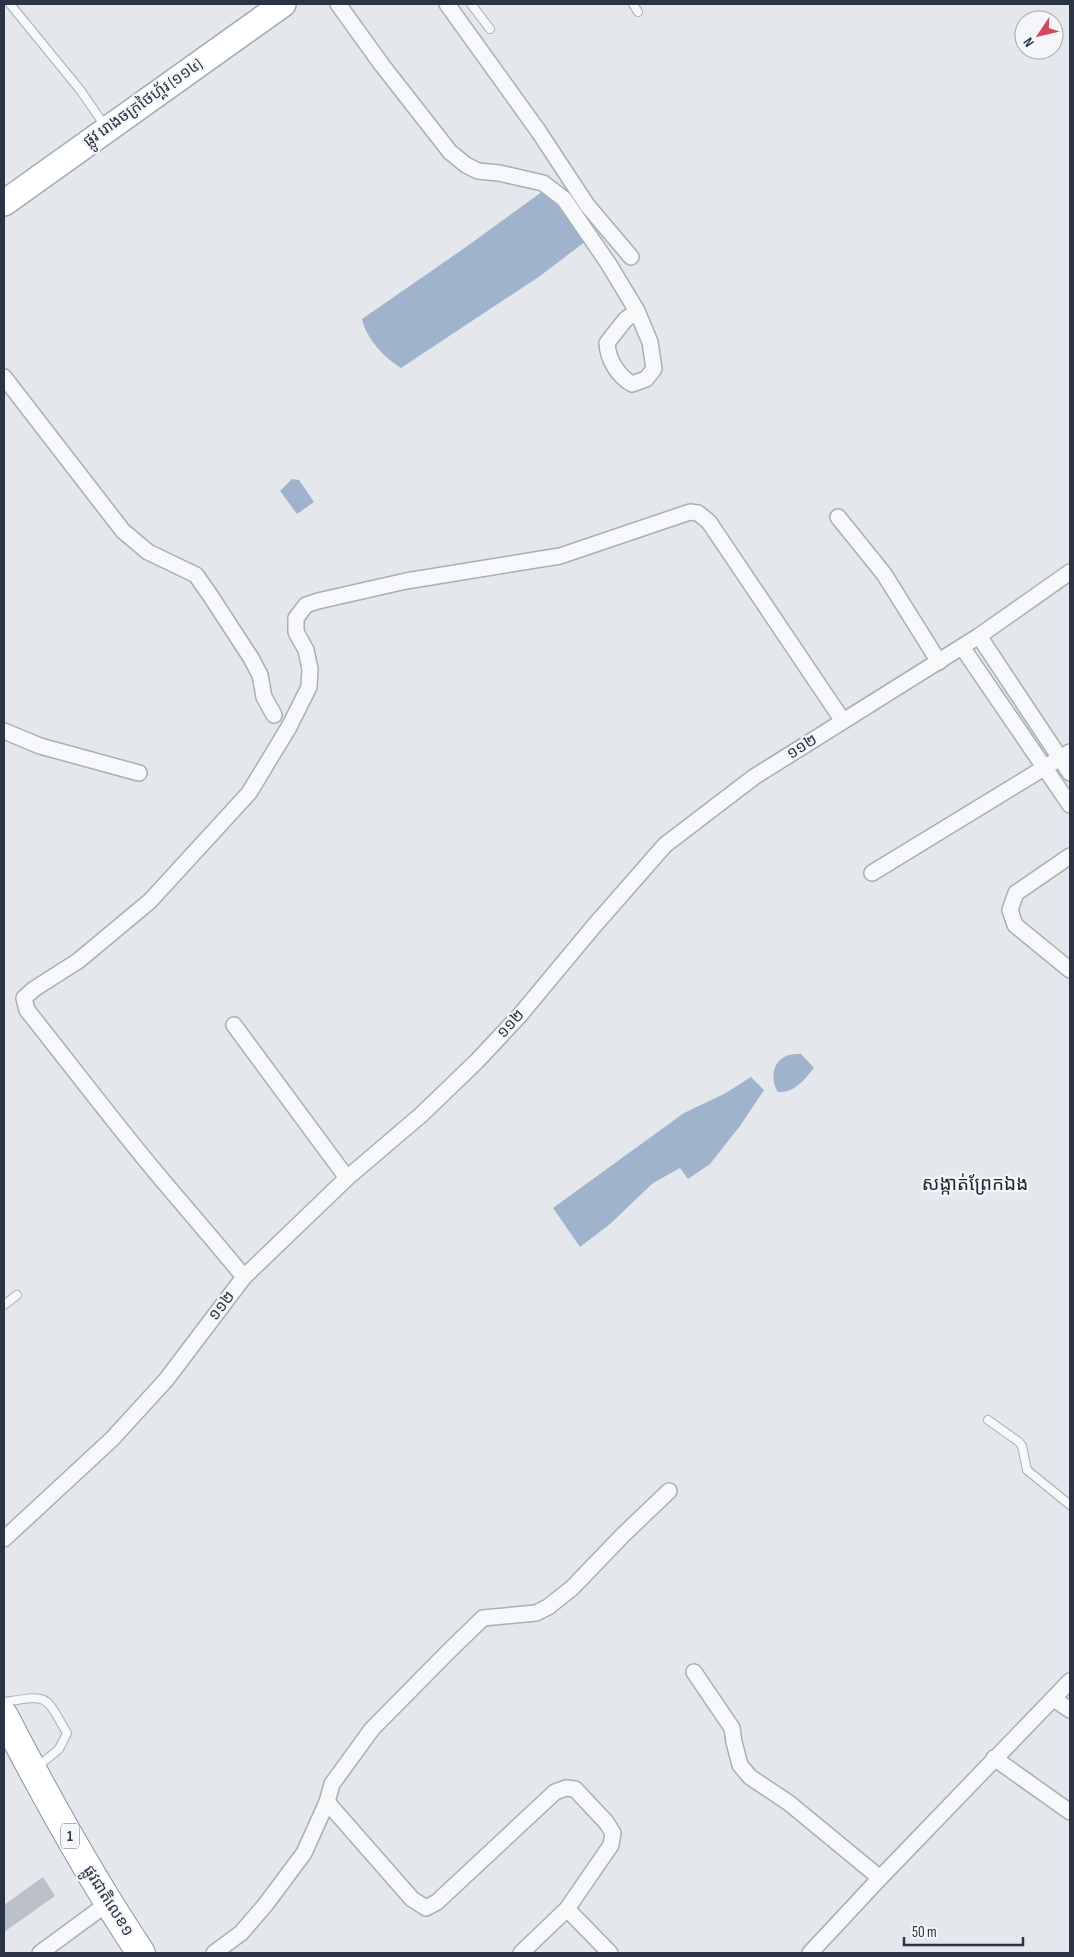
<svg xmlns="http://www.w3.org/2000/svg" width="1074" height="1957" font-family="'Sofia Sans Condensed','Noto Sans Khmer',sans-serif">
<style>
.water{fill:#9fb4cc}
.building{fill:#bbc0ca}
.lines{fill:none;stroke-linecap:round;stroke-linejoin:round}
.lane-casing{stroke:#a9aeb7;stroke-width:10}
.street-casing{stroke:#a9aeb7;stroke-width:18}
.primary-casing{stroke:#a3abb8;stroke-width:28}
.highway-casing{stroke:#8b94a3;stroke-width:30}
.lane{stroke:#f7f8fa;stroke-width:8}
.street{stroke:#f7f8fa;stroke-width:15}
.primary{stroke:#fff;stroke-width:25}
.highway{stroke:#fff;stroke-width:28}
.labels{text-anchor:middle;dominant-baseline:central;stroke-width:4.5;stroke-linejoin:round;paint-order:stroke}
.shield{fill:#f4f6f9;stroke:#676e7b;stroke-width:1}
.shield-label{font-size:15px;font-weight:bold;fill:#2b3445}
.street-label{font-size:16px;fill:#2b3445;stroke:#f4f6f9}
.quarter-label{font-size:19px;fill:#1d2536;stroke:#f4f6f9}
</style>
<rect width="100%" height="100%" fill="#e4e7ec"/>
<g class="water">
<path d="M543 191 549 195 586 241 540 276 401 368C384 357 367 340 362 319L466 247Z"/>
<path d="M292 479 299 480 314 502 297 514 280 491Z"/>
<path d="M801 1054 814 1068C804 1080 795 1093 778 1092 770 1079 772 1060 789 1055 792 1054 798 1054 801 1054Z"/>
<path d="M751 1077 764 1090 740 1126 710 1164 688 1179 680 1168 653 1183 610 1224 580 1247 553 1208 684 1113 724 1094Z"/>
</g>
<path class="building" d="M43 1877 55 1896 4 1932V1905Z"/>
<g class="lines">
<defs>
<g id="lane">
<path d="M10 4 81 91 105 126"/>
<path d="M471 4 490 29"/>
<path d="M633 4 638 12"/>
<path d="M4 1305 17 1295"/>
<path d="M988 1420 1019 1442 1022 1446 1027 1470 1070 1505"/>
<path d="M4 1702C50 1695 44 1694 67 1733L59 1749 36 1768"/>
</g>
<g id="street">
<path d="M338 4 382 65 450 152 466 165 478 171 499 173 543 183 564 199 608 263 637 311 650 342 654 369 646 379 632 384C618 376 608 360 607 343L625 320 637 311"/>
<path d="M447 4 539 132 587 205 631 257"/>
<path d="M4 377 123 531 148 552 196 575 210 595 251 658 260 675 264 697 274 715"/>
<path d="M838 517 884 574 939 662"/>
<path d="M979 636 1070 773"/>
<path d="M962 647 1070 805"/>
<path d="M4 731 40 746 139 773"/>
<path d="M1070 856 1016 893 1010 910 1015 925 1070 970"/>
<path d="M872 873 1070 752"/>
<path d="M234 1025 347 1178"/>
<path d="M244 1277C214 1240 183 1205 153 1169 110 1117 69 1063 27 1010L24 998 34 989 78 961 150 901 249 793 289 727 309 687 310 669 306 650 296 632V618L306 605 318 601 406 581 560 556 690 512 698 513 709 522 843 721"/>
<path d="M4 1539 112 1439 166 1380 244 1277 347 1178 421 1115 477 1061 520 1015 594 926 665 845 754 777 979 636 1070 572"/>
<path d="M694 1672 732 1728 734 1742 740 1765 750 1777 789 1803 880 1878"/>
<path d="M1054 1699 1070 1710"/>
<path d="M994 1758 1070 1812"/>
<path d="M327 1802 412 1899 426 1908 437 1902 555 1792 566 1788 575 1789 606 1822 613 1833 611 1845 567 1909 521 1953"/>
<path d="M567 1909 610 1953"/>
<path d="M40 1953 108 1903"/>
<path d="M214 1953 241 1933 266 1904 304 1853 327 1802 332 1784 372 1729 449 1651 483 1618 536 1613 548 1607 572 1588 623 1535 669 1491"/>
<path d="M810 1953 880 1878 1070 1681"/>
</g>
<path id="primary" d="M4 203 283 4"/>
<path id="highway" d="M4 1716C46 1797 90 1877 141 1953"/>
</defs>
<use href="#lane" class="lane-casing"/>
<use href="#street" class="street-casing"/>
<use href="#primary" class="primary-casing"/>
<use href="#highway" class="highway-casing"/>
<use href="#lane" class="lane"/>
<use href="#street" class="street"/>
<use href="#primary" class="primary"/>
<use href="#highway" class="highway"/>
</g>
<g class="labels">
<rect class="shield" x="61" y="1823.5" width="18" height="25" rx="4"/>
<g class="shield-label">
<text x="70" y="1836">1</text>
</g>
<g class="street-label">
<text transform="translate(143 103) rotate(-35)">ផ្លូវ រោងចក្រថៃហ្គ័រ (១១៤)</text>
<text transform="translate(802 747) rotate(-32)">១១២</text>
<text transform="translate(511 1024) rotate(-48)">១១២</text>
<text transform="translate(222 1306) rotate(-53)">១១២</text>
<text transform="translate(108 1901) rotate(58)">ផ្លូវជាតិលេខ១</text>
</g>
<g class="quarter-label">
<text x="975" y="1184">សង្កាត់ព្រែកឯង</text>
</g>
</g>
<rect width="1074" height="1957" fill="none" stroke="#2b3445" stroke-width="10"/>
<g transform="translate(1039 35) rotate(235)"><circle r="24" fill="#f4f6f9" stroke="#a4a8b1"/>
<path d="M0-4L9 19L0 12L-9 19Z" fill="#d1495b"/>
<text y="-8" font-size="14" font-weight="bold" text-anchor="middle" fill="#2b3445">N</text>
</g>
<path d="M904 1937v8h119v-8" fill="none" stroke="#2b3445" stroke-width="2.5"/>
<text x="912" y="1937" font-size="15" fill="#2b3445" stroke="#f4f6f9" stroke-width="4" paint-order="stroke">50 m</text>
</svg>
